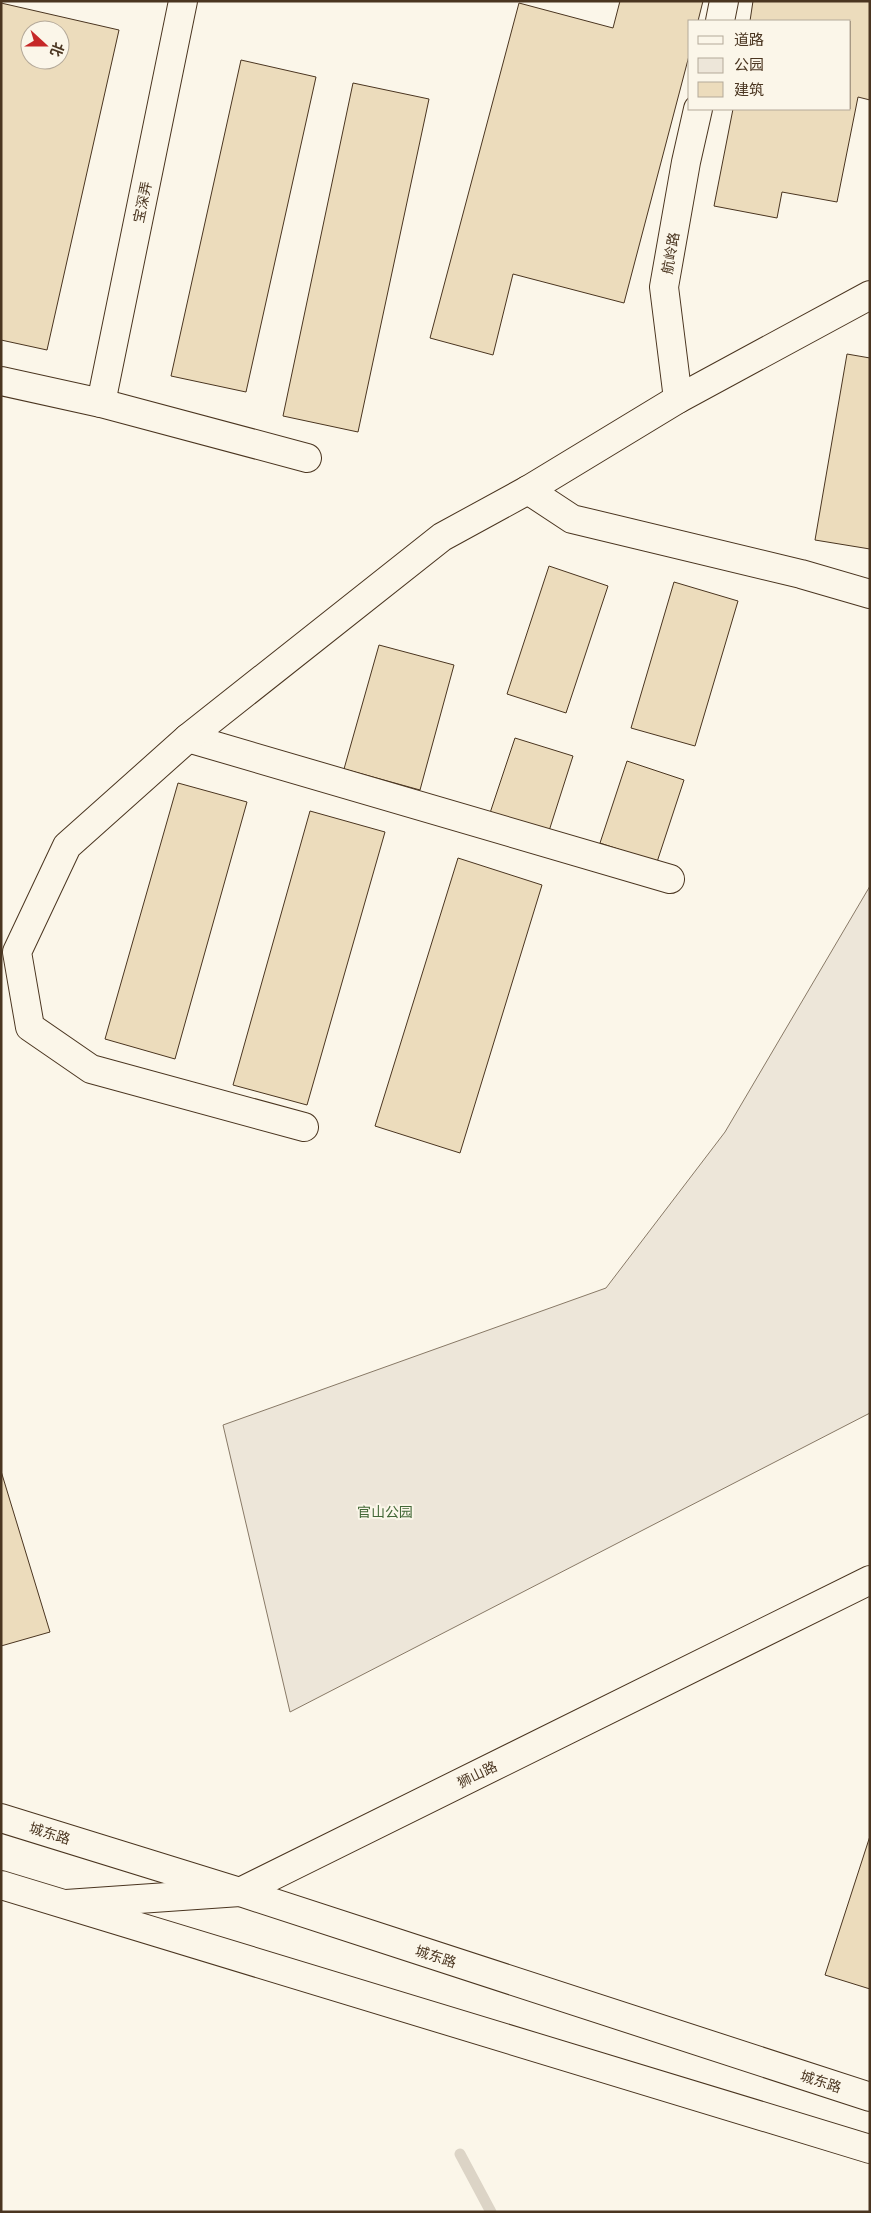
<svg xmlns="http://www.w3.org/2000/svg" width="871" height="2213" font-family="'Noto Sans','Noto Sans SC',sans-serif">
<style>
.green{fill:#ede6d9;stroke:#887966}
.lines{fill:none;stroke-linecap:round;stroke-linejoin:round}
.stream{stroke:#dcd4c6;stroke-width:11}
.building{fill:#ecdcbc;stroke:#4a3520;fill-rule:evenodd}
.minor-casing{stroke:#4a3520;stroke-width:30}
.major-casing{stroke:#4a3520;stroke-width:30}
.minor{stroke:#fbf6e9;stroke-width:28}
.major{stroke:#fbf6e9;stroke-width:28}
.labels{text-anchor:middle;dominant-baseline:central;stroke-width:4;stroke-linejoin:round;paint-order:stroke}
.street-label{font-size:14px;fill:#4a3520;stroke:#fbf6e9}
.park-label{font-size:14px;fill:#436837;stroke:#fbf6e9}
</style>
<rect width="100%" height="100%" fill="#fbf6e9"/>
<path class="green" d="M870 886V1413L290 1712 223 1425 606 1288 725 1132Z"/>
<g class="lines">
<path class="stream" d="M460 2154 491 2212"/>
</g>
<g class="building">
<path d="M620 1H703L698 21H690V52L624 303 513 274 493 355 430 338 519 3 613 28Z"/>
<path d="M753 1H870V100L858 97 837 202 782 192 777 218 714 206 733 109H850V21H750Z"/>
<path d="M1 3 119 30 47 350 1 340ZM30 30H60V60H30Z"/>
<path d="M241 60 316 77 246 392 171 376Z"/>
<path d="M353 83 429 99 358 432 283 416Z"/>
<path d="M847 354 870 358V549L815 540Z"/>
<path d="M549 566 608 586 566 713 507 694Z"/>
<path d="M674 582 738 601 695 746 631 728Z"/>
<path d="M379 645 454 665 420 790 344 769Z"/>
<path d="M515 738 573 756 549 831 490 813Z"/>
<path d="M627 761 684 780 657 862 600 843Z"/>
<path d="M178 783 247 802 175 1059 105 1039Z"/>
<path d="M310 811 385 832 307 1105 233 1085Z"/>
<path d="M458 858 542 885 460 1153 375 1126Z"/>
<path d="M1 1471 50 1632 1 1646Z"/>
<path d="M870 1836V1989L825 1975Z"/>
</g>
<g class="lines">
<defs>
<g id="minor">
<path d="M720 21 724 1"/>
<path d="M1 381 101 403 307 458"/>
<path d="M678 399 664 287 686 162 698 109"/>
<path d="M101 403 183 1"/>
<path d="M528 490 572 519 801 574 870 594"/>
<path d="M188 738 670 879"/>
<path d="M304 1127 91 1069 30 1027 17 952 67 846 188 738 442 537 528 490 678 399 870 295"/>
<path d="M1 1818 240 1892 870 2097"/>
<path d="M1 1885 870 2149"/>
</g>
<path id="major" d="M66 1904 240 1892 870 1580"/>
</defs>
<use href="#minor" class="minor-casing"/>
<use href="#major" class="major-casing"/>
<use href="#minor" class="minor"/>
<use href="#major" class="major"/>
</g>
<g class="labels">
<g class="street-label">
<text transform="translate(142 202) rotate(-78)">宝深弄</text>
<text transform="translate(670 253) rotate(-80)">航岭路</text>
<text transform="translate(477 1774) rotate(-26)">狮山路</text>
<text transform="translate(50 1833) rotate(17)">城东路</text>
<text transform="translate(436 1956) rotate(18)">城东路</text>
<text transform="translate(821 2081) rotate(18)">城东路</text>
</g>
<g class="park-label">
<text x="385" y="1511">官山公园</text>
</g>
</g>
<rect width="871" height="2213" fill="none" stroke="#4a3520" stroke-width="5"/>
<rect x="688" y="20" width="162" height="90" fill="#fbf6e9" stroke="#b4a999"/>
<rect x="698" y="36" width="25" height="8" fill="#fbf6e9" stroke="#b4a999"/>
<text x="734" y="45" font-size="15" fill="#4a3520">道路</text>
<rect x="698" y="58" width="25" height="15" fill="#ede6d9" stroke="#b4a999"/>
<text x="734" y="70" font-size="15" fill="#4a3520">公园</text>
<rect x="698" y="82" width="25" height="15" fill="#ecdcbc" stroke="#b4a999"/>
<text x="734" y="95" font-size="15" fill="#4a3520">建筑</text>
<g transform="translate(45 45) rotate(111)"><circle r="24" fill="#fbf6e9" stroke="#b4a999"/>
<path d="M0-4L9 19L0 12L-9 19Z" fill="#c62828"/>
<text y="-8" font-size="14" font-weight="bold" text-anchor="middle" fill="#4a3520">北</text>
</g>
</svg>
